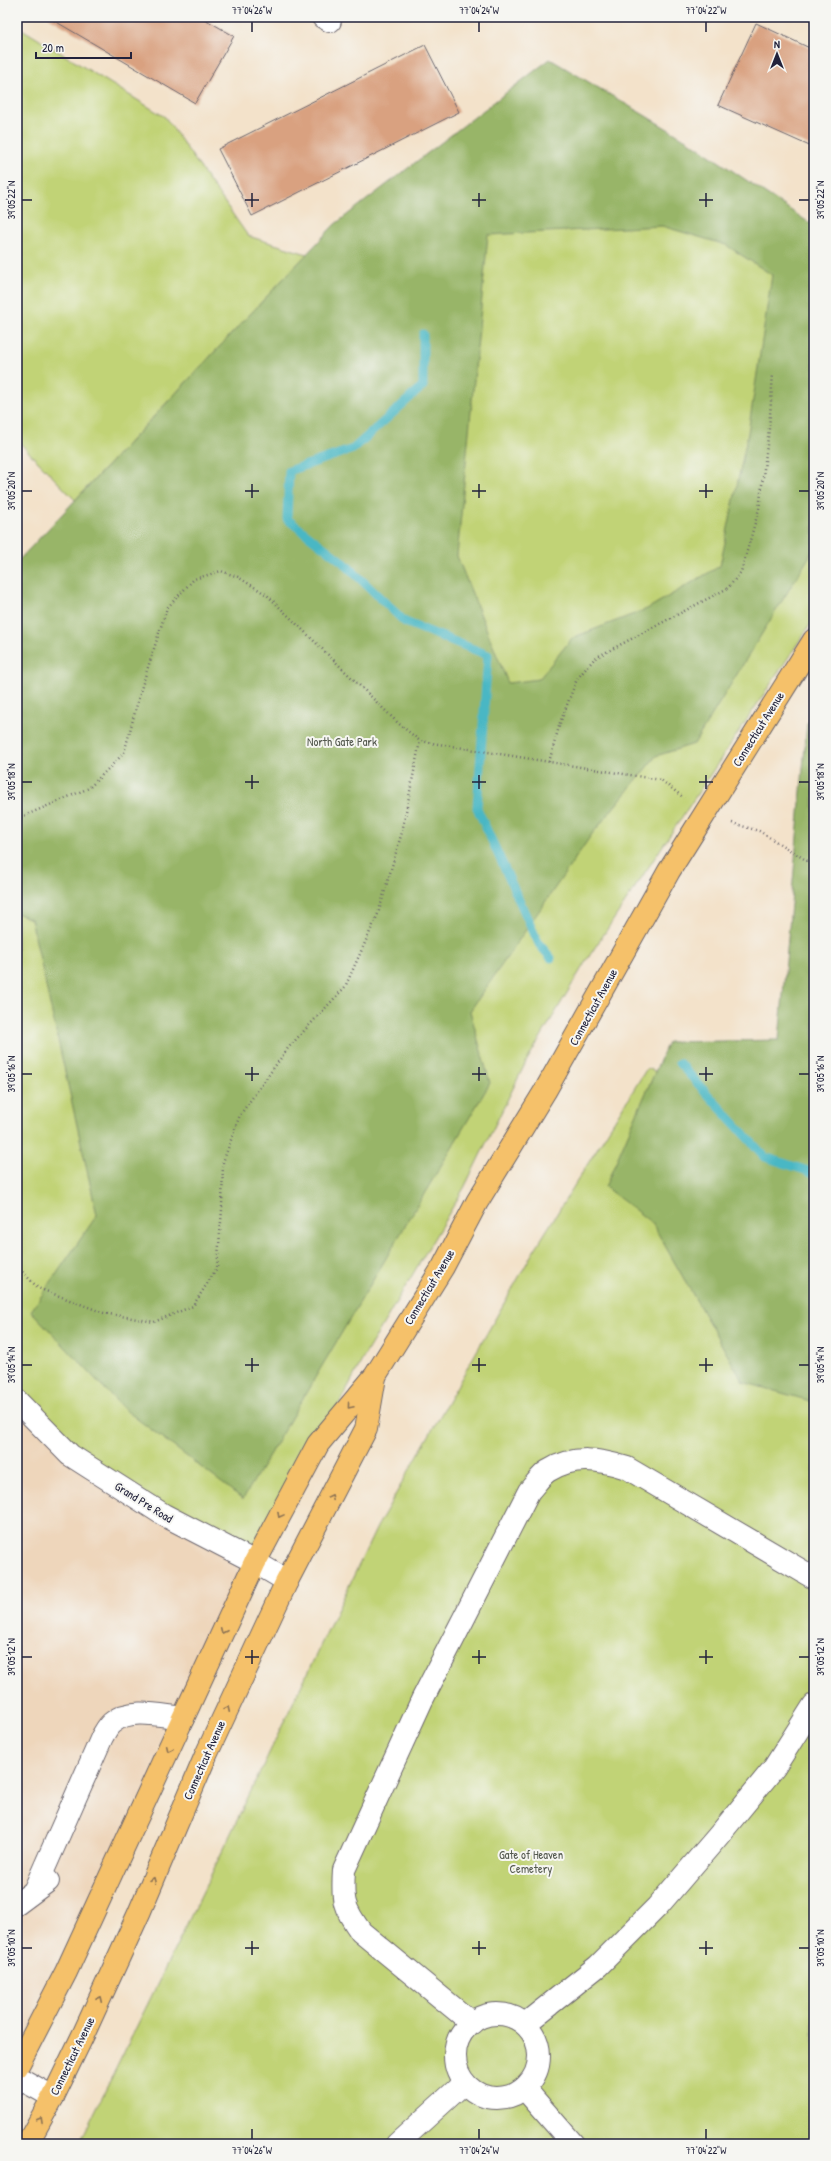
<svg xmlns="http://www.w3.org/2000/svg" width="831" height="2161" font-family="'Patrick Hand',sans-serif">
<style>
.built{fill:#eed6bb}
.green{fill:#c1d376;stroke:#727a58}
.forest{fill:#98b567;stroke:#5d6c51;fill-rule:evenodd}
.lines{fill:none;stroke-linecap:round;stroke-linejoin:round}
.stream{stroke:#4ab7c4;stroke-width:9}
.building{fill:#d9a180}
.minor-casing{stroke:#6b656d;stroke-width:24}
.major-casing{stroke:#6b656d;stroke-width:24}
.path{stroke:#6b656d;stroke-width:2.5;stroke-dasharray:1 3;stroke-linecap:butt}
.minor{stroke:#fff;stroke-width:22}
.major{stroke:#f5c16b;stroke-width:22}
.oneway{stroke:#8c7253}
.ticks{fill:none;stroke:#22223b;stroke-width:1.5}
.labels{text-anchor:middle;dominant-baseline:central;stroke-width:4;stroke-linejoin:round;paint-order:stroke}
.street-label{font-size:12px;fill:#22223b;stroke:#f6f6f2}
.park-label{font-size:12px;fill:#52574d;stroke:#f6f6f2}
.neatline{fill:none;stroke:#22223b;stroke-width:1.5}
.ticks-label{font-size:10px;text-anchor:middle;fill:#22223b}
</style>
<rect width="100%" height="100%" fill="#f6f6f2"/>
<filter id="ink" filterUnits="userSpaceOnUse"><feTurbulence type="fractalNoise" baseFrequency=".025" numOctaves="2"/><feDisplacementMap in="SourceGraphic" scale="8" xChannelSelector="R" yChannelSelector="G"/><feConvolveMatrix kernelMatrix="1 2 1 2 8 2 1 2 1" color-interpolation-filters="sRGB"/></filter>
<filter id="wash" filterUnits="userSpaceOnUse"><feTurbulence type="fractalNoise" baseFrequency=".012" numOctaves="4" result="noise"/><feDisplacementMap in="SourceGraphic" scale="16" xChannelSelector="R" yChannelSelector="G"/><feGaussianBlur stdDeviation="0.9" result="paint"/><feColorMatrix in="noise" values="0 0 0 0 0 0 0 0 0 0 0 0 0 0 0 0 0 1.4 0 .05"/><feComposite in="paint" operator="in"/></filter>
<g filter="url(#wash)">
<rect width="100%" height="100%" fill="#f3e2ca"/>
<path class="built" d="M17 1401 255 1562 17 2067Z"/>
<g class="green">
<path d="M17 26 165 117 248 236 307 254 75 500 17 440Z"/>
<path d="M562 96 814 254V619L586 961 526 1062 464 1188 366 1353 255 1562 164 1515 17 1401V594Z"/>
<path d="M647 1068 814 1135V2144H79L209 1879 377 1527 532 1254Z"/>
</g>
<g class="forest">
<path d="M550 59 693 144 814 226V549L694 744 656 756 592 834 470 1011 490 1083 243 1499 124 1409 31 1311 97 1215 31 919 17 913V562L334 225ZM662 226 726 245 772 275 748 433 720 566 647 609 572 638 539 679 508 683 457 556 488 235Z"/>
<path d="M814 712V1402L743 1382 652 1223 605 1187 668 1042 779 1040 807 723Z"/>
</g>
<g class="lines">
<g class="stream">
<path d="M423 334V386L353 449 289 471 287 519 344 563 405 622 488 655 477 808 539 944 551 958"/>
<path d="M679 1063 765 1157 814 1173"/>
</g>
</g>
<g id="blocks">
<g class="building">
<path d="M48 17H201L234 36 195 103Z"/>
<path d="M756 23 814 50V148L718 105Z"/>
<path d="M425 45 459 112 252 216 218 149Z"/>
</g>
</g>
</g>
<g filter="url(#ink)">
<use href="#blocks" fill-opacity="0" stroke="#6b656d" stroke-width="1"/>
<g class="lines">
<defs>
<g id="minor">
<path d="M323 17 330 21"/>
<path d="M17 1401 70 1455 164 1515 255 1562 287 1581"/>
<path d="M35 1889 102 1737C105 1732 108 1725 113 1722 131 1707 162 1716 183 1718"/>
<path d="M17 1904 48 1881"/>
<circle cx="497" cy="2056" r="42"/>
<path d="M472 2023 361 1932C343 1907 342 1901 344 1870L422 1700 529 1491C535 1485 541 1475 548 1471 574 1455 599 1459 627 1468L814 1578"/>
<path d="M525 2024 598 1966 657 1907 719 1835 774 1768 814 1705"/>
<path d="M17 2077 53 2097"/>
<path d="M525 2089 573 2144"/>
<path d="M397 2144 464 2083"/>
</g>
<g id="major">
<path d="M17 2067 66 1972 255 1562 318 1444 375 1376 443 1267 477 1202 545 1091 669 871 814 640"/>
<path d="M27 2144 53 2097 84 2033 139 1913 206 1755 287 1581 366 1429 375 1377"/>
</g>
</defs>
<use href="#minor" class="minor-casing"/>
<use href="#major" class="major-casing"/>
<g class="path">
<path d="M549 762 560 723 577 679 595 658 728 588 741 572 759 509 769 429 773 374"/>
<path d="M17 819 89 788 124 753 142 686 167 608 194 579 221 571 238 577 267 595 398 723 420 741 661 780 684 798"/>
<path d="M732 823 759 831 814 865"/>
<path d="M17 1266 38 1288 104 1313 154 1322 193 1306 217 1268 222 1210 223 1162 240 1115 288 1048 345 987 378 914 402 832 420 741"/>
</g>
<use href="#minor" class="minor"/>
<use href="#major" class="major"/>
</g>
<defs><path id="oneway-chevron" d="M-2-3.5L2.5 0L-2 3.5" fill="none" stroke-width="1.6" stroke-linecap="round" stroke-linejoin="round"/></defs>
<g class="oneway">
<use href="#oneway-chevron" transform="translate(350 1406) rotate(130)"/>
<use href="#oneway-chevron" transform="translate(331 1497) rotate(-62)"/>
<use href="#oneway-chevron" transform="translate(280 1515) rotate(118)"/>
<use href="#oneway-chevron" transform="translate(223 1631) rotate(115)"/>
<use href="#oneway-chevron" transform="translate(227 1709) rotate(-65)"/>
<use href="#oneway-chevron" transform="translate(169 1749) rotate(115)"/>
<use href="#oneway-chevron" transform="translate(153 1880) rotate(-67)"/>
<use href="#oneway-chevron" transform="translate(100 1999) rotate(-65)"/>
<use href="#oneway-chevron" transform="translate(40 2120) rotate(-61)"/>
</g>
</g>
<path class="ticks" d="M252 22V32M479 22V32M706 22V32M252 193V207M479 193V207M706 193V207M22 200H32M245 200H259M472 200H486M699 200H713M799 200H809M252 484V498M479 484V498M706 484V498M22 491H32M245 491H259M472 491H486M699 491H713M799 491H809M252 775V789M479 775V789M706 775V789M22 782H32M245 782H259M472 782H486M699 782H713M799 782H809M252 1067V1081M479 1067V1081M706 1067V1081M22 1074H32M245 1074H259M472 1074H486M699 1074H713M799 1074H809M252 1358V1372M479 1358V1372M706 1358V1372M22 1365H32M245 1365H259M472 1365H486M699 1365H713M799 1365H809M252 1650V1664M479 1650V1664M706 1650V1664M22 1657H32M245 1657H259M472 1657H486M699 1657H713M799 1657H809M252 1941V1955M479 1941V1955M706 1941V1955M22 1948H32M245 1948H259M472 1948H486M699 1948H713M799 1948H809M252 2129V2139M479 2129V2139M706 2129V2139"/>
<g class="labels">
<g class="street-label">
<text transform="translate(758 729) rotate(-58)">Connecticut Avenue</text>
<text transform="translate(593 1007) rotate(-61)">Connecticut Avenue</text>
<text transform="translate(429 1287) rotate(-59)">Connecticut Avenue</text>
<text transform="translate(144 1502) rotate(32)">Grand Pre Road</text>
<text transform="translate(204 1760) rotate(-66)">Connecticut Avenue</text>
<text transform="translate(72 2056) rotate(-64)">Connecticut Avenue</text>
</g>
<g class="park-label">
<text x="342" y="741">North Gate Park</text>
<text x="531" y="1854">Gate of Heaven<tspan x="531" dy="14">Cemetery</tspan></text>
</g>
</g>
<rect width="831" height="2161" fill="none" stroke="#f6f6f2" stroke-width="44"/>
<g transform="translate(777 54)" stroke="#f6f6f2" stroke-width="3" paint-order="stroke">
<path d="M0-3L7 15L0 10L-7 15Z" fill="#22223b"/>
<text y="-6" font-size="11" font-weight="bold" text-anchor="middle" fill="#22223b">N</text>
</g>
<path d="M36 52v6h95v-6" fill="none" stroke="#22223b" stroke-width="2"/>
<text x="42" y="52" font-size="12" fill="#22223b" stroke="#f6f6f2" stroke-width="3" paint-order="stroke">20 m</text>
<rect x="22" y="22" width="787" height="2117" class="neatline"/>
<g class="ticks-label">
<text x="252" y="14">77°04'26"W</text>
<text x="479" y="14">77°04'24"W</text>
<text x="706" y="14">77°04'22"W</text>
<text transform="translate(11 200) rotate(-90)" y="4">39°05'22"N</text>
<text transform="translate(820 200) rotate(-90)" y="4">39°05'22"N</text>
<text transform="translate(11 491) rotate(-90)" y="4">39°05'20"N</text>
<text transform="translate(820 491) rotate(-90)" y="4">39°05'20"N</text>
<text transform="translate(11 782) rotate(-90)" y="4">39°05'18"N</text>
<text transform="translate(820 782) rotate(-90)" y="4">39°05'18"N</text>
<text transform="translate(11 1074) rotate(-90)" y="4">39°05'16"N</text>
<text transform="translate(820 1074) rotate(-90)" y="4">39°05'16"N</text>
<text transform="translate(11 1365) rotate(-90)" y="4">39°05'14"N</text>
<text transform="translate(820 1365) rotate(-90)" y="4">39°05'14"N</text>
<text transform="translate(11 1657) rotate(-90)" y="4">39°05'12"N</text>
<text transform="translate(820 1657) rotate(-90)" y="4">39°05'12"N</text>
<text transform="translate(11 1948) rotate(-90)" y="4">39°05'10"N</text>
<text transform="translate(820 1948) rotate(-90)" y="4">39°05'10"N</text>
<text x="252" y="2154">77°04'26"W</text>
<text x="479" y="2154">77°04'24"W</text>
<text x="706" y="2154">77°04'22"W</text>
</g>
</svg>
